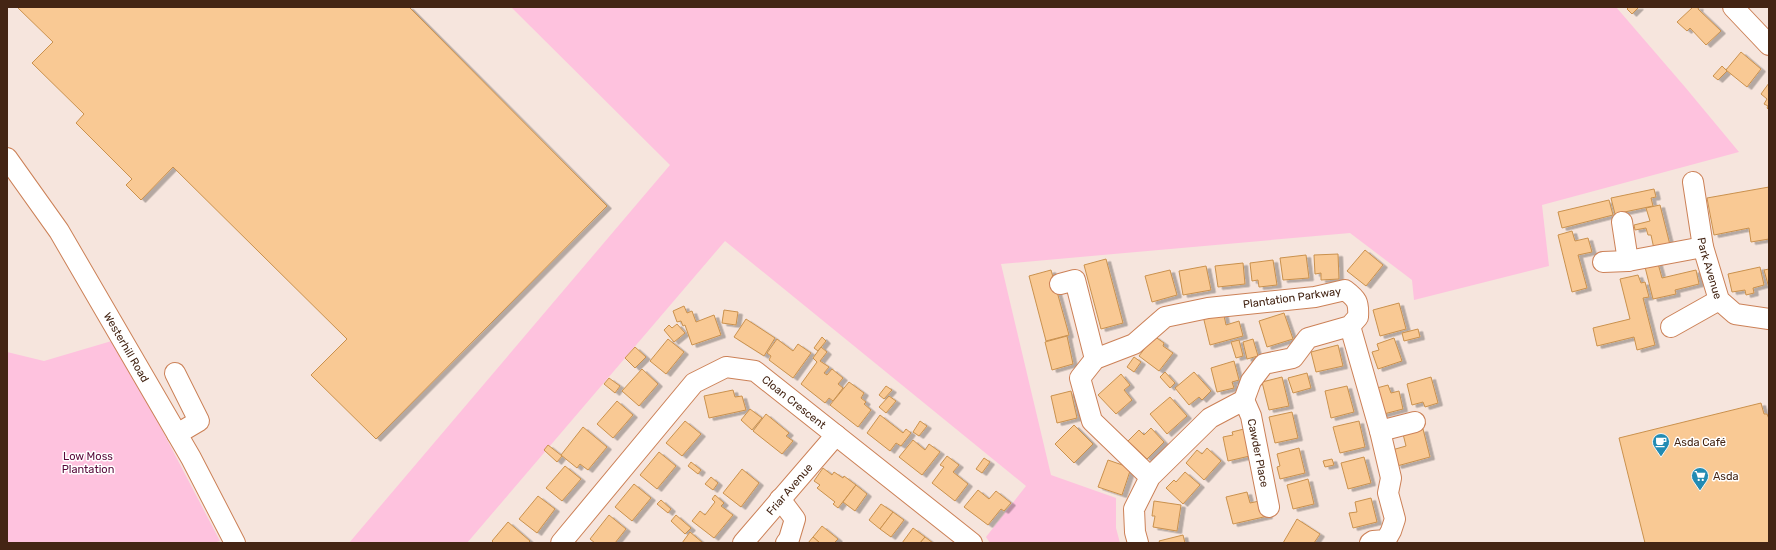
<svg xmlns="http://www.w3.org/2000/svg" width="1776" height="550" font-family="Rubik,sans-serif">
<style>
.green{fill:#fec2de}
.building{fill:#f9c994;stroke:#ca914d;filter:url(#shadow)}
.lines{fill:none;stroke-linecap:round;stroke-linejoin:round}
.minor-casing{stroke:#cc8157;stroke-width:22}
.minor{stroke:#fff;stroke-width:20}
.labels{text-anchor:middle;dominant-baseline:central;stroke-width:3;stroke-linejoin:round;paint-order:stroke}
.street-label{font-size:11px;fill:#442514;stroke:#fff}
.poi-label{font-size:11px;fill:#442514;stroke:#fff;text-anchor:start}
.park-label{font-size:11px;fill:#570839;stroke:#fff}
</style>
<defs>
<filter id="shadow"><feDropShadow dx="4.5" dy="2.5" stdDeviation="0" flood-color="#0004"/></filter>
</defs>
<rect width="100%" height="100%" fill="#f6e5dd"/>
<g class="green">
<path d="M511 7H1616L1685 87 1739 152 1542 205 1549 266 1414 300 1412 280 1350 233 1001 264 1051 475 1116 498V528L1120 543H990L986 537 1026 486 725 241 467 543H349L670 165Z"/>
<path d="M115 340 220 541 213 543H7V352L44 361Z"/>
</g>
<g class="building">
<path d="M17 7H409L607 206 376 439 311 375 347 339 173 167 141 200 126 185 132 179 76 123 84 114 32 63 53 42Z"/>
<path d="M1629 7H1639L1632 14 1627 9Z"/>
<path d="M1693 7H1699L1698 9 1721 31 1706 45 1690 28 1687 31 1677 22Z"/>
<path d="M1741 52 1761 69 1747 87 1726 70Z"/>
<path d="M1722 66 1727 71 1718 80 1713 76Z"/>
<path d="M1769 83V110L1767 108 1768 106 1764 104 1767 99 1761 94Z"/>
<path d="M1769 187V239L1751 242 1749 228 1714 235 1707 198Z"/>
<path d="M1654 189 1656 197 1651 198 1653 206 1615 214 1611 198Z"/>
<path d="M1609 200 1613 215 1562 228 1558 212Z"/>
<path d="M1660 205 1670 245 1654 249 1651 235H1648L1646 228 1635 230 1634 225 1650 221 1646 208Z"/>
<path d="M1572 231 1575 241 1588 238 1592 252 1578 255 1587 288 1572 292 1558 235Z"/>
<path d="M1365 250 1383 265 1366 286 1347 271Z"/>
<path d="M1338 254 1339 279 1321 280V273L1315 274 1314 255Z"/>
<path d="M1306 255 1309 278 1283 280 1280 258Z"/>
<path d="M1106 259 1123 323 1101 329 1084 265Z"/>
<path d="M1273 260 1277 285 1259 287 1258 280 1252 281 1250 263Z"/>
<path d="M1657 260 1662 278 1696 270 1699 284 1675 290 1676 294 1653 299 1644 263Z"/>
<path d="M1243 263 1245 284 1218 287 1215 266Z"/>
<path d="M1206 266 1211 290 1183 295 1179 271Z"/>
<path d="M1760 267 1764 285 1753 288 1754 293 1746 295 1745 290 1732 292 1728 274Z"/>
<path d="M1769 269V288L1764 270Z"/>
<path d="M1051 270 1069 335 1046 341 1029 276Z"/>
<path d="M1170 270 1177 295 1152 302 1145 276Z"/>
<path d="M1638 275 1641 283 1645 282 1649 297 1643 298 1655 345 1637 350 1634 337 1597 346 1593 328 1630 319 1620 279Z"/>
<path d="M1399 303 1406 329 1380 336 1373 310Z"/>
<path d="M684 306 687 313 692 311 696 322 714 315 721 335 692 345 685 325 683 326 681 321 677 322 673 311Z"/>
<path d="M724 310 738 312 736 325 722 323Z"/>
<path d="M1223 311 1226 325 1239 321 1243 336 1210 345 1203 316Z"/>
<path d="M1284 313 1293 339 1267 347 1259 321Z"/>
<path d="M746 319 775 338 764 356 734 337Z"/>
<path d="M677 324 685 333 674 342 664 330 669 325 672 328Z"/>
<path d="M1418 329 1420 337 1404 341 1402 333Z"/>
<path d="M1067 336 1073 364 1052 370 1045 342Z"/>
<path d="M1154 336 1164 343 1163 346 1173 353 1159 371 1139 356Z"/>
<path d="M822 337 826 341 818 351 814 348Z"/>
<path d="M1394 338 1402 361 1378 369 1372 352 1379 350 1377 344Z"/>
<path d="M668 339 684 352 666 374 650 361Z"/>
<path d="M777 339 793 351 798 344 811 353 793 378 769 360 771 356 767 353Z"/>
<path d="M1253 339 1258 356 1247 359 1243 342Z"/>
<path d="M1239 340 1243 356 1236 358 1231 342Z"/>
<path d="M1338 345 1343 366 1316 372 1311 352Z"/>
<path d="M635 347 646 357 635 368 625 358Z"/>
<path d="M821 347 827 352 820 361 829 367 824 373 827 375 832 369 843 378 838 384 843 388 833 401 829 398 825 403 801 384 817 362 813 358Z"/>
<path d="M1134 357 1141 362 1134 372 1127 367Z"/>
<path d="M1234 361 1239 380 1232 382 1234 388 1217 392 1211 368Z"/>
<path d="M642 369 658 384 639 406 622 391Z"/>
<path d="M1165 372 1175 383 1170 388 1160 377Z"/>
<path d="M1194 372 1211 391 1202 400 1199 397 1189 405 1175 388Z"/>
<path d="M1307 373 1311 388 1293 393 1288 378Z"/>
<path d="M1121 374 1130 385 1124 390 1132 400 1116 414 1098 395Z"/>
<path d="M1282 377 1289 406 1269 410 1262 382Z"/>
<path d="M1431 377 1438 403 1425 407 1423 402 1412 405 1407 384Z"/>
<path d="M609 378 620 386 615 393 604 384Z"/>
<path d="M849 382 864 393 861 398 866 402 864 404 871 410 858 427 830 405Z"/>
<path d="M1388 385 1391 393 1399 391 1403 409 1380 415 1373 389Z"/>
<path d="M886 386 892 390 884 399 879 395Z"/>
<path d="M1347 386 1354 412 1331 418 1325 391Z"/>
<path d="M733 390 735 397 742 396 746 410 709 418 704 396Z"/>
<path d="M1071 391 1077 418 1057 423 1051 396Z"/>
<path d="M889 396 896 401 886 413 879 407Z"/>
<path d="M1170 397 1187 416 1167 434 1150 414Z"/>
<path d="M617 401 633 415 613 438 597 424Z"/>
<path d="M1761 403 1764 414H1767L1769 419V543H1645L1619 438Z"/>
<path d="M750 409 762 418 752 430 741 420Z"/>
<path d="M1292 412 1298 438 1275 443 1269 417Z"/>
<path d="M766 414 789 433 786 436 793 441 782 454 753 431Z"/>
<path d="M880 415 903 433 906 429 911 433 901 446 896 443 890 451 867 433Z"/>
<path d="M685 421 701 434 682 456 666 443Z"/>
<path d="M920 421 927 426 919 436 913 432Z"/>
<path d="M1359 421 1365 447 1340 453 1333 427Z"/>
<path d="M1074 425 1093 444 1074 463 1055 444Z"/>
<path d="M583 427 607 447 588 470 580 464 577 468 561 455Z"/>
<path d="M1151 428 1164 442 1147 459 1128 441 1139 430 1144 435Z"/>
<path d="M1248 428 1254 455 1228 461 1223 437 1233 435 1232 432Z"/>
<path d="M1423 429 1430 457 1397 466 1392 450 1406 446 1403 434Z"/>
<path d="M913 440 925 450 929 444 940 452 922 475 899 457Z"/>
<path d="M548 445 562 456 557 462 544 450Z"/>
<path d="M1207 448 1221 461 1204 480 1186 463 1197 450 1202 454Z"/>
<path d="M1299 448 1305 473 1280 479 1277 467 1280 466 1277 454Z"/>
<path d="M659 452 676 466 657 489 640 475Z"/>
<path d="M947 456 959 465 953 472 968 484 955 501 932 483 944 467 940 465Z"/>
<path d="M1364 457 1371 483 1348 489 1341 463Z"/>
<path d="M984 458 990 462 982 473 976 469Z"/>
<path d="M1332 459 1334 465 1325 467 1323 461Z"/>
<path d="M1108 460 1131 468 1122 495 1098 487Z"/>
<path d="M691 462 701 470 698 474 688 466Z"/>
<path d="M565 466 581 479 562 501 546 488Z"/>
<path d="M823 468 832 475 834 472 843 478 844 476 856 485 838 508 833 504 835 502 817 488 820 485 814 481Z"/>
<path d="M742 469 759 483 741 507 723 493Z"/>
<path d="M1185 472 1200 485 1183 504 1166 488 1174 480 1176 482Z"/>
<path d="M711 477 718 483 713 490 705 484Z"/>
<path d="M1308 479 1314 504 1293 509 1287 485Z"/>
<path d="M634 484 651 498 632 521 615 507Z"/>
<path d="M856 485 867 494 855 511 843 502Z"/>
<path d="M978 490 989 499 996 491 1011 503 1004 511 1001 509 988 525 964 507Z"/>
<path d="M1247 492 1250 503 1264 500 1268 516 1233 524 1226 497Z"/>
<path d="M715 495 724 503 721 506 733 515 714 538 692 521 700 511 705 515 715 502 712 499Z"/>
<path d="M538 496 555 509 537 533 519 519Z"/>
<path d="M1371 498 1377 522 1353 528 1349 513 1357 512 1355 502Z"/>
<path d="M661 500 671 509 668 513 657 504Z"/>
<path d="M1154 501 1181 505 1177 531 1153 527 1155 516H1152Z"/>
<path d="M881 504 893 512 880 529 869 520Z"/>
<path d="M893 512 904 520 891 537 880 529Z"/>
<path d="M609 515 626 529 615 543H595L590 539Z"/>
<path d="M676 515 691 528 685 534 671 521Z"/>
<path d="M1297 519 1320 534 1314 543H1283Z"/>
<path d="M508 522 530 541 528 543H494L492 541Z"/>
<path d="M822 526 838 539 834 543H820L813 537Z"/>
<path d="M913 528 925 537 920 543H902Z"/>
<path d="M690 532 703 543H682Z"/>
<path d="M1183 535 1185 543H1160L1159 541Z"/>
<path d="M813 537 820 543H808Z"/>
<path d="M925 537 933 543H920Z"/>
</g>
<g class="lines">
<defs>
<g id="minor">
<path d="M1733 7 1769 45"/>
<path id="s1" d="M7 158 59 231 191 458 235 543"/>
<path id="s2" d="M1693 182 1703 247 1719 300 1735 314 1769 319"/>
<path d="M1622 222 1628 261"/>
<path d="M1603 262 1628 261 1703 247"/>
<path d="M1060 284 1075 280 1095 359"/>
<path d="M1350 326 1380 431 1391 478 1388 493 1395 519 1391 531 1386 540 1373 541 1370 543"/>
<path d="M1671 327 1719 300"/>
<path d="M175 373 199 421 177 434"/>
<path id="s3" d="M1244 400 1251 416 1269 507"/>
<path d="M1380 431 1415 422"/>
<path d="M780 499 795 519 789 539 786 543"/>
<path id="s4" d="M561 543 694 383 726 367 755 371 972 543"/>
<path id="s5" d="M743 543 836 435"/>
<path d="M1138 543 1135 532 1134 509 1150 477 1210 418 1244 400 1251 381 1264 364 1293 358 1308 338 1350 326 1358 317C1359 302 1357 299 1345 290L1315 297 1208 308 1165 317 1134 344 1095 359 1080 378 1092 421 1150 477"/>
</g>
</defs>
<use href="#minor" class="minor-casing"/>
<use href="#minor" class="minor"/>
</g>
<defs>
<symbol id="cafe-pin" viewBox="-11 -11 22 30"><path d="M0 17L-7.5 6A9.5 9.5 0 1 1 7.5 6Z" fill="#228bb3" stroke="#fff"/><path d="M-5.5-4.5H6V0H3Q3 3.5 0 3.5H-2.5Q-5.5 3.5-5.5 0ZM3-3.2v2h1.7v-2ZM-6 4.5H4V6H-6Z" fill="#fff"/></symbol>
<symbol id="supermarket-pin" viewBox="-11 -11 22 30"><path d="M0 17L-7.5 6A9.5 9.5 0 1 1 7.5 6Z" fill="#228bb3" stroke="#fff"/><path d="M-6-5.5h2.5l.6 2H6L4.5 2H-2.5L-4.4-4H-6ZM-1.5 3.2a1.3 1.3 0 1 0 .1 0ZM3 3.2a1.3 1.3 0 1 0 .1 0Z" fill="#fff"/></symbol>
</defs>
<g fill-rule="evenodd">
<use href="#cafe-pin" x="1651" y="432" width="20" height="27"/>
<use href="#supermarket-pin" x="1690" y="466" width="20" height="27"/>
</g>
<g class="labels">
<g class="street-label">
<text stroke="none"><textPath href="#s2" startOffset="88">Park Avenue</textPath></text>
<text transform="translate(1292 298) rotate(-8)">Plantation Parkway</text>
<text stroke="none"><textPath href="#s1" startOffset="224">Westerhill Road</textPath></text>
<text stroke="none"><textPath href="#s4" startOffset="323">Cloan Crescent</textPath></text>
<text stroke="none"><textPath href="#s3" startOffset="55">Cawder Place</textPath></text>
<text stroke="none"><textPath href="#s5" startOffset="71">Friar Avenue</textPath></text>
</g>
<g class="poi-label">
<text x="1674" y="442">Asda Café</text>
<text x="1713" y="476">Asda</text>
</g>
<g class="park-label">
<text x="88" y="456">Low Moss<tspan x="88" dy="13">Plantation</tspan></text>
</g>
</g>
<rect width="1776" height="550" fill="none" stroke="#442514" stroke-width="16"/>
</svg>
